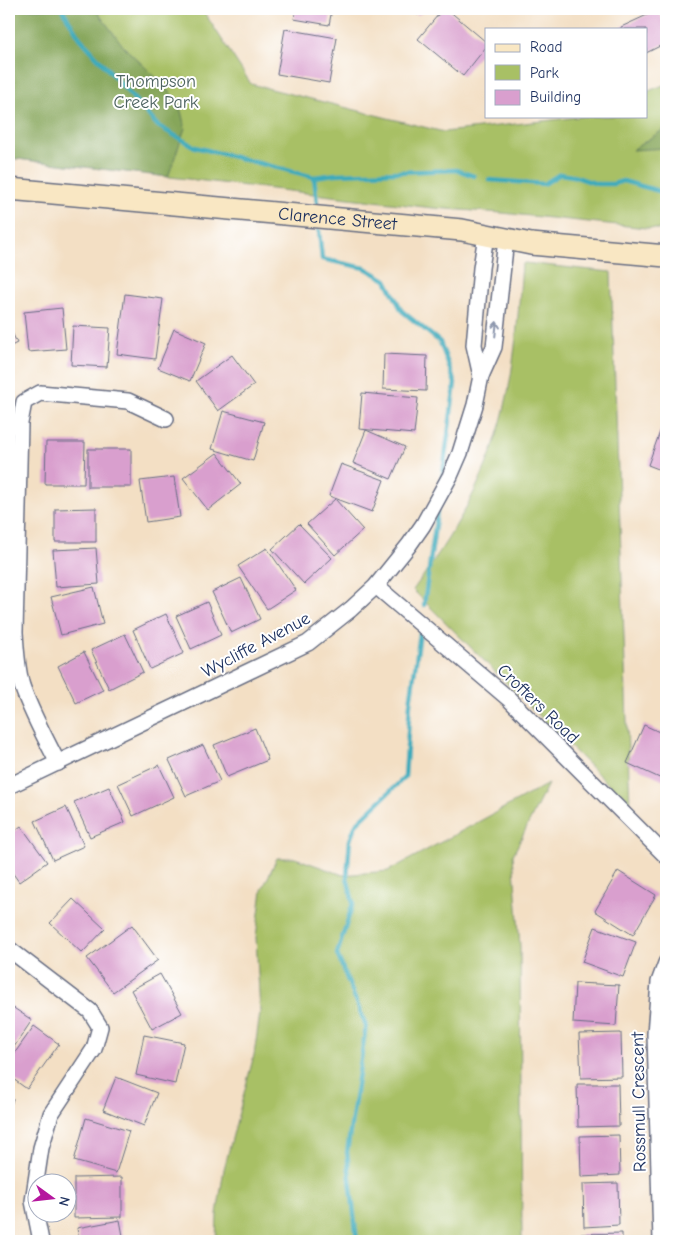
<svg xmlns="http://www.w3.org/2000/svg" width="675" height="1250" font-family="'Comic Neue',sans-serif">
<style>
.green{fill:#a8c065;stroke:#627862}
.forest{fill:#86a65a;stroke:#506a5c}
.lines{fill:none;stroke-linecap:round;stroke-linejoin:round}
.stream{stroke:#3caabb;stroke-width:4.5}
.building{fill:#d99fce}
.street-casing{stroke:#676d82;stroke-width:18}
.secondary-casing{stroke:#676d82;stroke-width:24}
.street{stroke:#fff;stroke-width:15}
.secondary{stroke:#f9e7c3;stroke-width:21}
.oneway{stroke:#8d97ae}
.labels{text-anchor:middle;dominant-baseline:central;stroke-width:4;stroke-linejoin:round;paint-order:stroke}
.park-label{font-size:18px;fill:#4c6260;stroke:#fff}
.street-label{font-size:18px;fill:#1b2f5e;stroke:#fff}
</style>
<rect width="100%" height="100%" fill="#fff"/>
<filter id="ink" filterUnits="userSpaceOnUse"><feTurbulence type="fractalNoise" baseFrequency=".02" numOctaves="2"/><feDisplacementMap in="SourceGraphic" scale="10" xChannelSelector="R" yChannelSelector="G"/><feConvolveMatrix kernelMatrix="1 2 1 2 8 2 1 2 1" color-interpolation-filters="sRGB"/></filter>
<filter id="wash" filterUnits="userSpaceOnUse"><feTurbulence type="fractalNoise" baseFrequency=".0096" numOctaves="4" result="noise"/><feDisplacementMap in="SourceGraphic" scale="20" xChannelSelector="R" yChannelSelector="G"/><feGaussianBlur stdDeviation="1.12" result="paint"/><feColorMatrix in="noise" values="0 0 0 0 0 0 0 0 0 0 0 0 0 0 0 0 0 1.4 0 .05"/><feComposite in="paint" operator="in"/></filter>
<g filter="url(#wash)">
<rect width="100%" height="100%" fill="#f3dfc4"/>
<g class="green">
<path d="M9 9H202L251 84 444 132 587 116H646V92L666 84V230L502 213 433 208 9 158Z"/>
<path d="M524 263 611 272 630 806 413 590C462 523 498 459 511 375 517 338 519 301 522 265Z"/>
<path d="M548 784 513 855 520 946 522 1241H216L217 1214 224 1169 254 1055 260 1013 256 937 262 890 277 858H295L343 875 388 871Z"/>
</g>
<g class="forest">
<path d="M9 9H95L124 47 168 89 181 111 185 128 168 177 9 158Z"/>
<path d="M666 128V148L632 150Z"/>
</g>
<g class="lines">
<g class="stream">
<path d="M62 9 80 38 158 126 195 147 314 177 336 174 457 170 474 176"/>
<path d="M314 177 317 203"/>
<path d="M489 180 544 184 560 174 573 176 597 184H613L623 181 666 193"/>
<path d="M319 231 322 259 365 268 386 280 402 311 440 342 455 383 442 480"/>
<path d="M424 605 437 512"/>
<path d="M357 1241 347 1152 366 1026 337 954 353 903 347 877 350 840 356 824 405 777 410 704 420 633"/>
</g>
</g>
<g id="blocks">
<g class="building">
<path d="M296 9H332L329 25 294 19Z"/>
<path d="M413 9H430L417 15Z"/>
<path d="M443 9H447L486 42V47L463 76 418 39Z"/>
<path d="M658 10 666 27V43L646 53V29H621V27Z"/>
<path d="M285 29 337 38 329 83 277 74Z"/>
<path d="M125 294 163 299 155 359 117 354Z"/>
<path d="M62 308 66 349 28 352 24 312Z"/>
<path d="M9 326 17 343 9 347Z"/>
<path d="M73 326 110 328 107 367 71 365Z"/>
<path d="M174 329 206 343 190 381 158 368Z"/>
<path d="M384 354 427 356 426 391 383 389Z"/>
<path d="M232 355 254 385 218 411 196 381Z"/>
<path d="M362 393 418 398 414 434 359 429Z"/>
<path d="M223 411 264 422 253 461 212 449Z"/>
<path d="M661 429 666 431V472L648 465Z"/>
<path d="M366 430 405 447 391 479 353 463Z"/>
<path d="M46 442H85L84 484H45Z"/>
<rect x="88" y="449" width="43" height="38"/>
<path d="M217 453 241 484 208 510 183 478Z"/>
<path d="M341 464 384 480 372 512 329 496Z"/>
<path d="M174 477 180 517 146 522 140 481Z"/>
<path d="M335 499 363 530 335 555 307 524Z"/>
<path d="M96 508V542H55V509Z"/>
<path d="M299 524 332 558 304 584 272 549Z"/>
<path d="M96 548 99 584 56 587 53 550Z"/>
<path d="M267 548 296 590 267 609 238 566Z"/>
<path d="M241 578 260 619 231 633 212 592Z"/>
<path d="M94 587 103 624 61 635 51 597Z"/>
<path d="M207 602 221 635 191 649 176 616Z"/>
<path d="M166 614 184 653 150 669 133 630Z"/>
<path d="M125 634 143 672 109 689 91 650Z"/>
<path d="M84 652 103 690 76 703 58 666Z"/>
<path d="M644 725 666 735V775L664 780 627 763Z"/>
<path d="M255 728 268 760 227 777 214 745Z"/>
<path d="M203 745 220 781 186 796 169 760Z"/>
<path d="M159 765 174 797 133 816 118 784Z"/>
<path d="M109 787 125 822 90 837 74 802Z"/>
<path d="M66 807 84 846 53 860 35 821Z"/>
<path d="M21 826 47 862 19 882 9 868V835Z"/>
<path d="M618 871 656 895 633 935 595 911Z"/>
<path d="M73 899 105 929 82 953 50 923Z"/>
<path d="M132 925 158 960 113 992 87 958Z"/>
<path d="M595 927 636 942 623 977 582 962Z"/>
<path d="M160 974 182 1013 152 1029 131 990Z"/>
<path d="M575 983 619 985 616 1026 573 1023Z"/>
<path d="M9 1005 32 1020 12 1050 9 1048Z"/>
<path d="M34 1026 59 1044 27 1089 9 1076V1061Z"/>
<path d="M621 1033 622 1077 581 1078 579 1034Z"/>
<path d="M144 1035 184 1043 175 1084 136 1075Z"/>
<path d="M116 1077 157 1093 144 1126 103 1110Z"/>
<path d="M577 1084H618L619 1126 578 1127Z"/>
<path d="M9 1098 13 1099 9 1112Z"/>
<path d="M86 1118 129 1131 116 1173 74 1161Z"/>
<path d="M619 1135 620 1175 581 1177 580 1136Z"/>
<path d="M122 1177V1217L74 1218V1178Z"/>
<path d="M618 1183 619 1225 584 1227 583 1184Z"/>
<path d="M120 1220 124 1241H79L77 1228Z"/>
<path d="M622 1233V1241H581V1234Z"/>
</g>
</g>
</g>
<g filter="url(#ink)">
<use href="#blocks" fill-opacity="0" stroke="#676d82" stroke-width="1"/>
<g class="lines">
<defs>
<g id="street">
<path d="M481 376 474 345 481 268 486 235"/>
<path d="M376 586 509 699 666 856"/>
<path d="M58 763C45 738 31 712 22 686 17 669 16 650 15 632L20 423 24 402 40 393 128 401 166 419"/>
<path d="M9 786 308 643 351 609 376 586 409 545 423 525 450 476 460 453 475 405 481 376 494 347 506 239"/>
<path d="M9 949 90 1011 100 1027 94 1049 51 1114 41 1148 33 1201 41 1241"/>
<path d="M661 1241 655 1034 659 982 666 963"/>
</g>
<g id="secondary">
<path id="s1" d="M9 189 462 230 531 244 666 256"/>
</g>
</defs>
<use href="#street" class="street-casing"/>
<use href="#secondary" class="secondary-casing"/>
<use href="#street" class="street"/>
<use href="#secondary" class="secondary"/>
</g>
<defs><path id="oneway-shaft" d="M-6 0H5M1.5-3L5.5 0L1.5 3" fill="none" stroke-width="1.6" stroke-linecap="round" stroke-linejoin="round" transform="scale(1.25)"/></defs>
<use class="oneway" href="#oneway-shaft" transform="translate(496 329) rotate(-84)"/>
</g>
<g class="labels">
<g class="park-label">
<text x="156" y="81">Thompson<tspan x="156" dy="21">Creek Park</tspan></text>
</g>
<g class="street-label">
<text stroke="none"><textPath href="#s1" startOffset="330">Clarence Street</textPath></text>
<text transform="translate(256 645) rotate(-28)">Wycliffe Avenue</text>
<text transform="translate(538 704) rotate(44)">Crofters Road</text>
<text transform="translate(639 1102) rotate(-91)">Rossmull Crescent</text>
</g>
</g>
<rect width="675" height="1250" fill="none" stroke="#fff" stroke-width="30"/>
<rect x="485" y="28" width="162" height="90" fill="#ffffff" stroke="#a4acbf"/>
<rect x="495" y="44" width="25" height="8" fill="#f9e7c3" stroke="#a4acbf"/>
<text x="530" y="52" font-size="15" fill="#1b2f5e">Road</text>
<rect x="495" y="65" width="25" height="15" fill="#a8c065" stroke="#a4acbf"/>
<text x="530" y="78" font-size="15" fill="#1b2f5e">Park</text>
<rect x="495" y="90" width="25" height="15" fill="#d99fce" stroke="#a4acbf"/>
<text x="530" y="102" font-size="15" fill="#1b2f5e">Building</text>
<g transform="translate(52 1198) rotate(105)"><circle r="24" fill="#ffffff" stroke="#a4acbf"/>
<path d="M0-4L9 19L0 12L-9 19Z" fill="#b5179e"/>
<text y="-8" font-size="14" font-weight="bold" text-anchor="middle" fill="#1b2f5e">N</text>
</g>
</svg>
